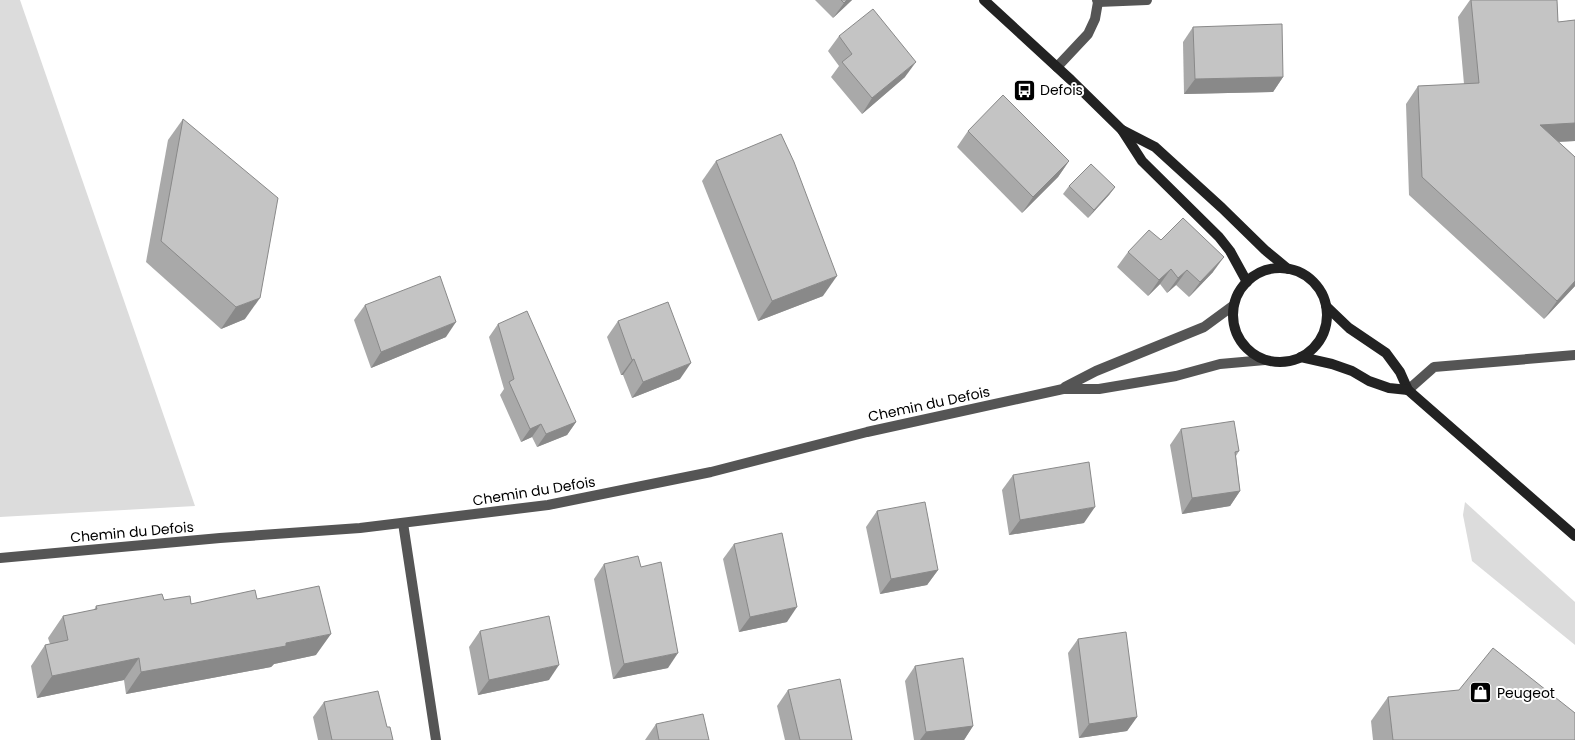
<svg xmlns="http://www.w3.org/2000/svg" width="1575" height="740" font-family="Poppins,sans-serif">
<style>
.grass{fill:#dcdcdc}
.lines{fill:none;stroke-linecap:round;stroke-linejoin:round}
.lane{stroke:#555;stroke-width:10}
.street{stroke:#555;stroke-width:10}
.secondary{stroke:#222;stroke-width:10}
.wall{fill:#a9a9a9}
.shaded-wall{fill:#898989}
.building{fill:#c4c4c4;stroke:#898989}
.labels{text-anchor:middle;dominant-baseline:central;stroke-width:4;stroke-linejoin:round;paint-order:stroke}
.poi-label{font-size:14px;fill:#000;stroke:#fff;text-anchor:start}
.street-label{font-size:14px;fill:#000;stroke:#fff}
</style>
<rect width="100%" height="100%" fill="#fff"/>
<g class="grass">
<path d="M0 0H20L195 506 0 517Z"/>
<path d="M1465 502 1575 602V645L1472 561 1463 515Z"/>
</g>
<g class="lines">
<path class="lane" d="M1408 390 1434 367 1575 355"/>
<g class="street">
<path d="M1098 2 1147 0"/>
<path d="M1057 67 1088 34 1095 19 1098 2 1097 0"/>
<path d="M1065 387 1096 371 1204 327 1234 305"/>
<path d="M403 523 436 740"/>
<path d="M0 558 220 538 360 528 548 505 711 472 867 432 1063 389H1099L1176 376 1220 364 1265 360"/>
</g>
<g class="secondary">
<path d="M984 0 1071 80 1122 130 1142 161 1219 237 1230 251 1247 282"/>
<path d="M1122 130 1155 147 1222 208 1265 250 1288 269"/>
<circle cx="1280" cy="315" r="47"/>
<path d="M1326 306 1349 328 1386 353 1400 372 1408 390 1575 536"/>
<path d="M1301 357 1332 364 1352 371 1369 381 1389 388 1408 390"/>
</g>
</g>
<g class="wall">
<path d="M815 0H852L833 18Z"/>
<path d="M1470 0H1557L1558 22 1575 20V141L1559 142 1575 157V286L1544 319 1409 195 1406 104 1418 86 1464 84 1458 17Z"/>
<path d="M1193 27 1283 77 1273 92 1184 94 1183 42Z"/>
<path d="M839 36 905 77 862 114 831 77 839 66 828 51Z"/>
<path d="M183 119 245 319 221 329 146 262 168 140Z"/>
<path d="M968 131 1069 161 1058 177 1022 213 957 147Z"/>
<path d="M716 161 823 296 758 321 702 181Z"/>
<path d="M1069 186 1115 187 1109 195 1088 218 1063 194Z"/>
<path d="M1161 240 1213 272 1189 297 1176 285 1167 293 1160 284 1148 296 1117 267 1128 252Z"/>
<path d="M365 305 446 337 371 368 354 320Z"/>
<path d="M618 321 680 379 632 398 623 375H621L607 337Z"/>
<path d="M498 324 576 422 567 435 537 447 532 437 521 442 500 395 504 389 489 337Z"/>
<path d="M1181 429 1239 451 1236 456 1240 491 1230 506 1182 514 1170 445Z"/>
<path d="M1013 475 1084 523 1009 535 1002 490Z"/>
<path d="M877 511 938 570 927 585 880 594 866 527Z"/>
<path d="M734 544 787 622 739 632 723 559Z"/>
<path d="M604 564 668 668 613 679 594 579Z"/>
<path d="M257 599 316 655 274 664 271 667 126 694 124 680 37 698 31 666 45 645 50 644 48 638 63 616 94 610 96 606 164 600 191 604Z"/>
<path d="M480 631 549 680 478 695 469 647Z"/>
<path d="M1078 639 1137 717 1127 731 1079 738 1068 653Z"/>
<path d="M915 666 973 726 964 740H914L905 681Z"/>
<path d="M788 690 852 740H785L777 706Z"/>
<path d="M1388 697 1575 740H1373L1371 721Z"/>
<path d="M324 702 387 727 393 740H318L313 717Z"/>
<path d="M656 724 709 740H645Z"/>
</g>
<g class="shaded-wall">
<path d="M847 0H852L833 18 844 3Z"/>
<path d="M916 62 905 77 862 114 872 98Z"/>
<path d="M1283 77 1273 92 1184 94 1195 79Z"/>
<path d="M1575 123V141L1528 143 1540 125Z"/>
<path d="M1069 161 1058 177 1022 213 1033 197Z"/>
<path d="M1115 187 1109 195 1088 218 1094 210Z"/>
<path d="M1224 257 1213 272 1189 297 1200 282Z"/>
<path d="M1171 269 1160 284 1148 296 1159 280Z"/>
<path d="M1187 270 1176 285 1167 293 1178 278Z"/>
<path d="M837 276 823 296 758 321 772 301Z"/>
<path d="M1575 281V286L1544 319 1557 301Z"/>
<path d="M260 298 245 319 221 329 236 307Z"/>
<path d="M456 322 446 337 371 368 381 352Z"/>
<path d="M634 359 623 375H621L632 360Z"/>
<path d="M691 363 680 379 632 398 643 382Z"/>
<path d="M576 422 567 435 537 447 546 434Z"/>
<path d="M541 424 532 437 521 442 530 429Z"/>
<path d="M1240 491 1230 506 1182 514 1192 498Z"/>
<path d="M1095 507 1084 523 1009 535 1020 520Z"/>
<path d="M938 570 927 585 880 594 891 579Z"/>
<path d="M797 607 787 622 739 632 750 617Z"/>
<path d="M331 634 316 655 274 664 271 667 126 694 141 672Z"/>
<path d="M678 653 668 668 613 679 624 664Z"/>
<path d="M139 658 124 680 37 698 52 676Z"/>
<path d="M559 665 549 680 478 695 489 680Z"/>
<path d="M1137 717 1127 731 1079 738 1089 724Z"/>
<path d="M973 726 964 740H920L926 732Z"/>
</g>
<g class="building">
<path d="M841 0H847L844 3Z"/>
<path d="M1471 0H1557L1558 22 1575 20V123L1540 125 1575 157V281L1557 301 1422 177 1418 86 1479 83Z"/>
<path d="M873 9 916 62 872 98 842 62 852 54 839 36Z"/>
<path d="M1282 24 1283 77 1195 79 1193 27Z"/>
<path d="M1003 95 1069 161 1033 197 968 131Z"/>
<path d="M183 119 278 198 260 298 236 307 161 241Z"/>
<path d="M781 134 794 162 837 276 772 301 716 161Z"/>
<path d="M1091 164 1115 187 1094 210 1069 186Z"/>
<path d="M1183 218 1224 257 1200 282 1187 270 1178 278 1171 269 1159 280 1128 252 1149 230 1161 240Z"/>
<path d="M440 276 456 322 381 352 365 305Z"/>
<path d="M668 302 691 363 643 382 634 359 632 360 618 321Z"/>
<path d="M527 311 576 422 546 434 541 424 530 429 509 382 514 379 498 324Z"/>
<path d="M1234 421 1239 451 1235 452 1240 491 1192 498 1181 429Z"/>
<path d="M1089 462 1095 507 1020 520 1013 475Z"/>
<path d="M925 502 938 570 891 579 877 511Z"/>
<path d="M782 533 797 607 750 617 734 544Z"/>
<path d="M638 556 641 567 661 562 678 653 624 664 604 564Z"/>
<path d="M319 586 331 634 286 643V646L141 672 139 658 52 676 45 645 68 640 63 616 97 609 96 606 162 594 164 600 190 596 191 604 255 590 257 599Z"/>
<path d="M549 616 559 665 489 680 480 631Z"/>
<path d="M1126 632 1137 717 1089 724 1078 639Z"/>
<path d="M1493 648 1575 713V740H1393L1388 697 1459 690Z"/>
<path d="M963 658 973 726 926 732 915 666Z"/>
<path d="M840 679 852 740H800L788 690Z"/>
<path d="M378 691 387 727H390L393 740H332L324 702Z"/>
<path d="M703 714 709 740H659L656 724Z"/>
</g>
<defs>
<symbol id="bus-square" viewBox="-11 -11 22 22"><rect x="-9" y="-9" width="18" height="18" rx="4" fill="#000" stroke="#fff"/><path d="M-5-6H5V4H4V6H2V4H-2V6H-4V4H-5ZM-3.5-4V0h7V-4ZM-3.5 1.2v1.5H-2V1.2ZM2 1.2v1.5H3.5V1.2Z" fill="#fff"/></symbol>
<symbol id="shop-square" viewBox="-11 -11 22 22"><rect x="-9" y="-9" width="18" height="18" rx="4" fill="#000" stroke="#fff"/><path d="M-5-2.5h2.3a2.7 3.5 0 0 1 5.4 0H5L5.5 6h-11ZM-1.5-2.5h3a1.5 2.3 0 0 0-3 0Z" fill="#fff"/></symbol>
</defs>
<g fill-rule="evenodd">
<use href="#bus-square" x="1012" y="78" width="25" height="25"/>
<use href="#shop-square" x="1468" y="680" width="25" height="25"/>
</g>
<g class="labels">
<g class="poi-label">
<text x="1040" y="90">Defois</text>
<text x="1497" y="693">Peugeot</text>
</g>
<g class="street-label">
<text transform="translate(929 404) rotate(-12)">Chemin du Defois</text>
<text transform="translate(534 491) rotate(-9)">Chemin du Defois</text>
<text transform="translate(132 532) rotate(-5)">Chemin du Defois</text>
</g>
</g>
</svg>
